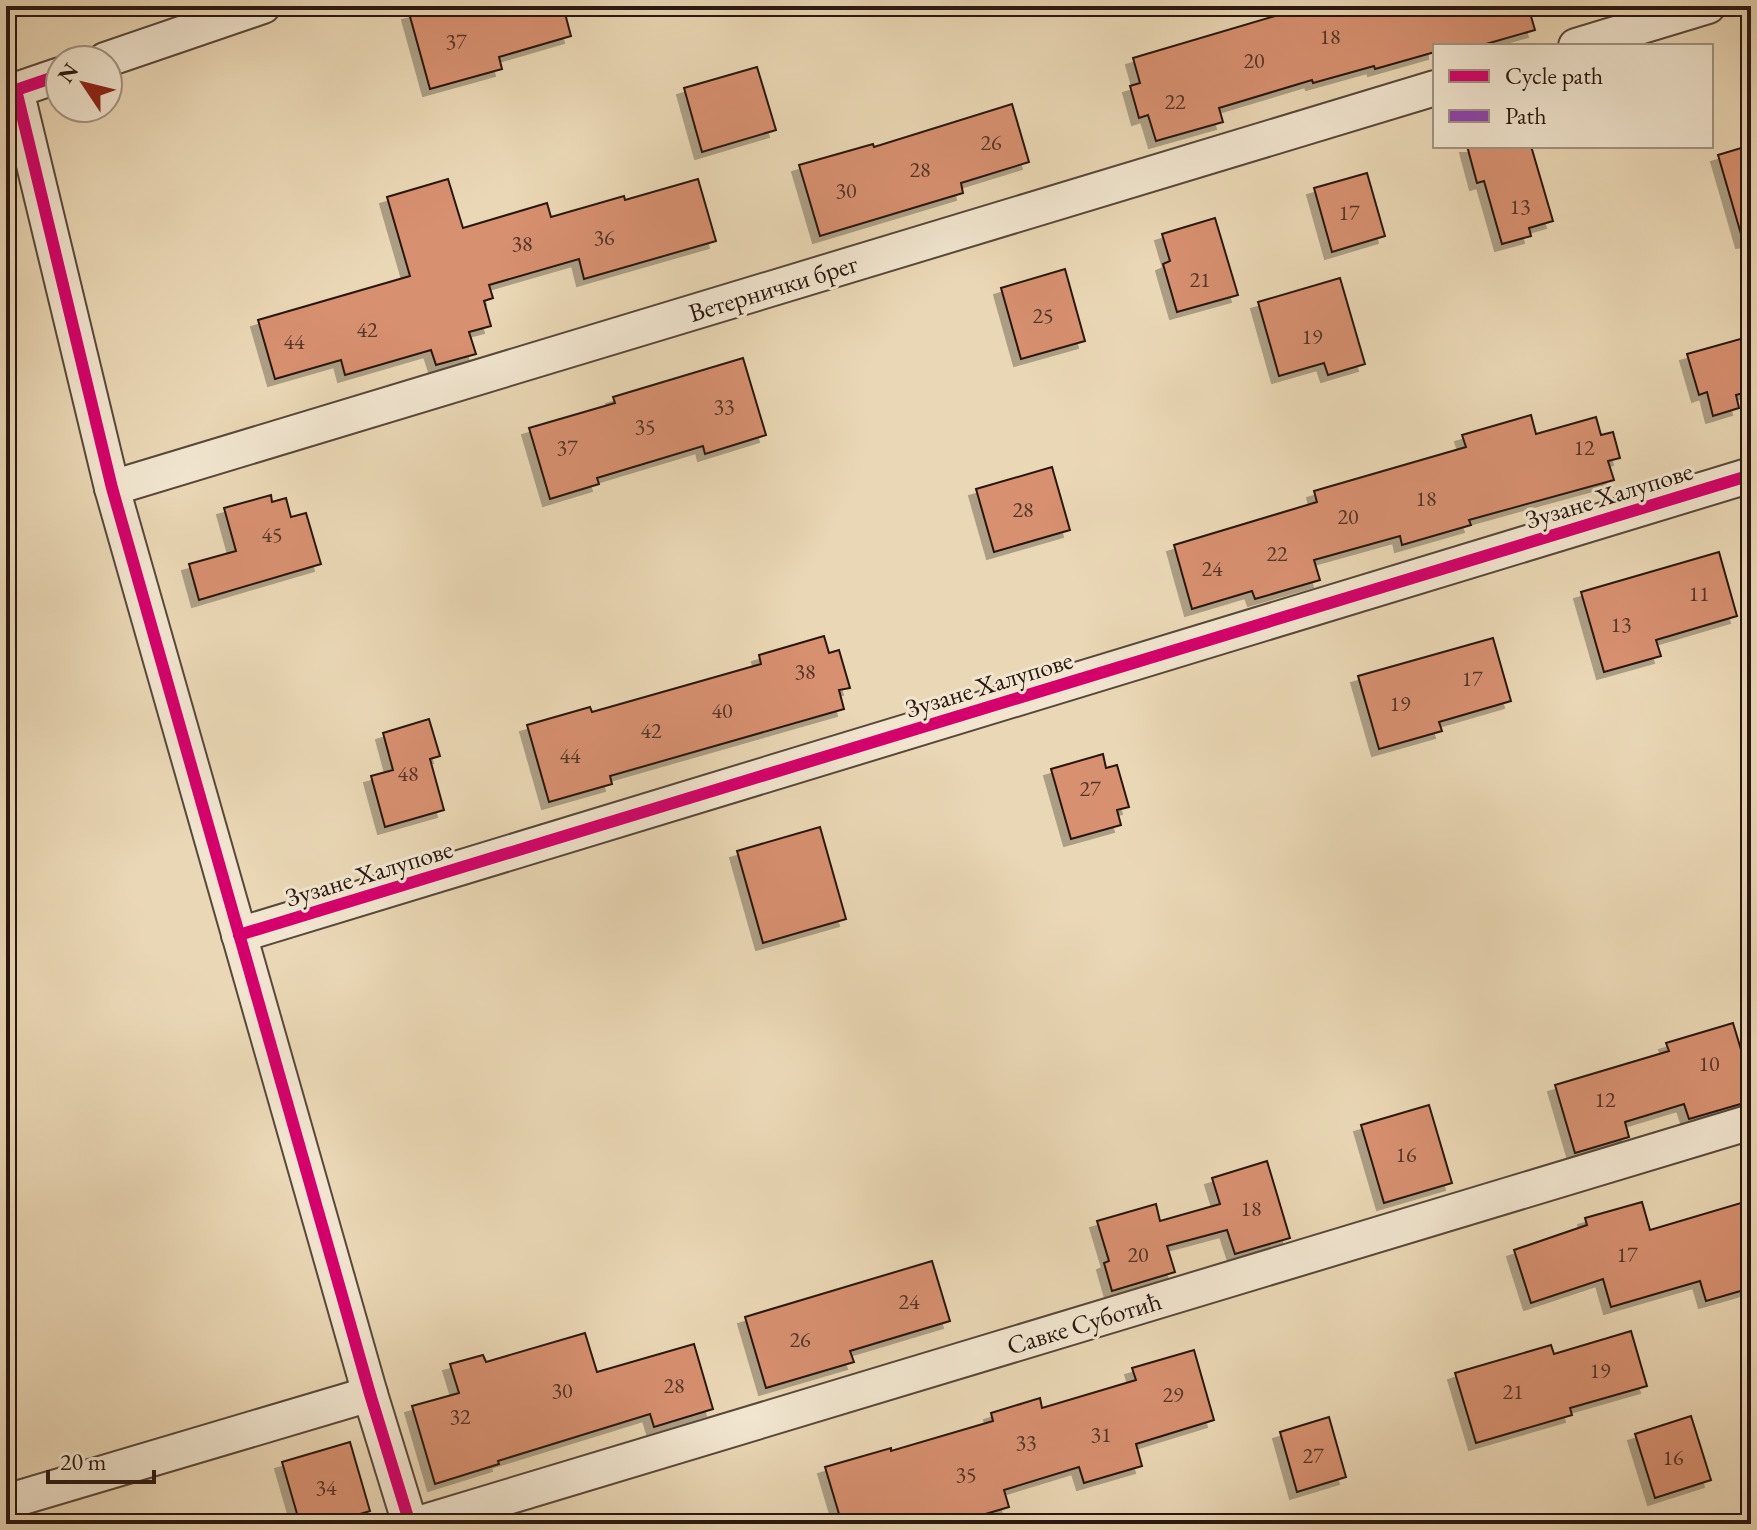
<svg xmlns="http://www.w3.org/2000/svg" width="1757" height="1530" font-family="'EB Garamond',serif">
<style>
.building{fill:#d7906f;stroke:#291711;stroke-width:2;filter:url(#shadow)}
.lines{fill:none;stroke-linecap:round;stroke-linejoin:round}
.street-casing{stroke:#59473a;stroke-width:38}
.street{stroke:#f1e5cf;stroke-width:34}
.quiet{stroke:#8e44ad;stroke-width:10;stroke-dasharray:20 10;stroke-linecap:butt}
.cycleway-casing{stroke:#f1e5cf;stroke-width:17}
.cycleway{stroke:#d6006c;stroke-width:12}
.labels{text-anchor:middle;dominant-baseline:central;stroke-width:6;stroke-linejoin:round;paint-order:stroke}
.number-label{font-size:22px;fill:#543528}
.street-label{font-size:26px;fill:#291711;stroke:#f1e5cf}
</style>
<defs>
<filter id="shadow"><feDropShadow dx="-7" dy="7" stdDeviation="0" flood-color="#0004"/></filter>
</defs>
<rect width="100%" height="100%" fill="#ead7b5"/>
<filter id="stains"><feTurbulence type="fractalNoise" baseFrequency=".0025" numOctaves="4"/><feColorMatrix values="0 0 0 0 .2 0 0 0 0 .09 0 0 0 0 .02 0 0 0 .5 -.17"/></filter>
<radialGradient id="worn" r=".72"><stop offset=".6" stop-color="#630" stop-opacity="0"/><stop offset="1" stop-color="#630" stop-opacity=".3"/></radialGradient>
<g class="building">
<path d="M437 6H563L571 36 499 57 502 69 430 89 409 13Z"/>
<path d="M1290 6H1528L1535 30 1479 46H1435V52L1375 69 1374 66 1313 83 1312 80 1219 108 1223 122 1156 141 1148 115 1139 118 1130 86 1140 83 1133 58 1292 11Z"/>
<path d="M757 67 776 130 702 152 684 88Z"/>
<path d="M1012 104 1029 162 961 183 963 193 820 236 799 165 873 144 874 147Z"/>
<path d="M1751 145V240L1743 241 1718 155Z"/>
<path d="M1467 146H1531L1553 221 1529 228 1531 236 1502 244 1484 181 1477 183Z"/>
<path d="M1367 173 1385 236 1332 252 1314 188Z"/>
<path d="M448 179 463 228 547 203 551 217 624 196 625 200 698 179 716 241 584 279 579 259 489 285 493 298 484 301 491 326 469 332 476 354 436 365 431 350 345 375 341 360 275 379 258 320 410 276 387 197Z"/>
<path d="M1215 218 1238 295 1177 312 1163 264 1170 261 1162 234Z"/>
<path d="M1065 269 1085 341 1021 359 1001 288Z"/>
<path d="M1340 278 1365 364 1328 375 1324 363 1279 376 1258 302Z"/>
<path d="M1751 336V391L1736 395 1739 408 1713 416 1707 392 1699 395 1687 354Z"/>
<path d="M743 358 766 435 705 454 703 446 597 478 599 484 550 499 529 428 615 403 613 397Z"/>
<path d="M1531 415 1536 434 1596 417 1601 435 1613 432 1620 458 1608 461 1614 480 1469 520 1471 525 1402 545 1400 536 1314 560 1320 580 1255 599 1252 591 1192 609 1174 545 1317 502 1314 491 1466 447 1462 435Z"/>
<path d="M1052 467 1070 530 994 552 976 489Z"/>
<path d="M271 495 272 502 286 498 291 517 306 513 321 564 199 600 189 564 236 551 224 508Z"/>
<path d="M1719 552 1737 616 1656 640 1661 656 1604 672 1581 592Z"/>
<path d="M824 636 829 653 839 650 850 688 839 690 844 709 610 776 612 784 549 802 527 725 590 707 592 712 761 664 759 655Z"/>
<path d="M1493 638 1511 701 1439 722 1442 731 1379 749 1358 676Z"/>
<path d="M429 719 440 756 430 759 444 810 385 827 371 776 393 770 383 733Z"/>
<path d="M1103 754 1106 768 1117 765 1129 807 1117 810 1121 825 1071 839 1051 769Z"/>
<path d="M820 827 846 919 763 943 737 851Z"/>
<path d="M1733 1023 1751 1083V1101L1689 1119 1684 1104 1625 1122 1629 1137 1575 1153 1555 1085 1669 1051 1666 1043Z"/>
<path d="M1429 1105 1452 1183 1384 1203 1361 1125Z"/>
<path d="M1267 1161 1290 1238 1235 1254 1227 1230 1167 1246 1175 1272 1112 1291 1104 1263 1109 1261 1097 1221 1156 1204 1160 1221 1220 1204 1212 1178Z"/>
<path d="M1751 1200V1288L1706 1301 1700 1281 1611 1307 1603 1279 1531 1303 1514 1250 1587 1225 1585 1218 1642 1202 1650 1230Z"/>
<path d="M932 1261 950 1321 850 1351 854 1362 766 1388 745 1317Z"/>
<path d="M1631 1331 1647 1386 1570 1408 1572 1415 1476 1443 1455 1373 1551 1345 1554 1354Z"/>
<path d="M585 1333 597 1372 694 1344 713 1409 654 1427 650 1414 498 1461 499 1464 435 1484 412 1406 459 1393 450 1364 483 1355 486 1362Z"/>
<path d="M1194 1350 1214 1420 1136 1444 1142 1466 1084 1483 1079 1467 1004 1490 1009 1507 952 1524H842L825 1467 891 1448V1451L993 1421 991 1413 1040 1398 1042 1408 1136 1380 1132 1368Z"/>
<path d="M1691 1416 1711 1480 1655 1498 1635 1434Z"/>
<path d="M1329 1417 1346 1477 1297 1492 1280 1432Z"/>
<path d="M350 1442 370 1511 327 1524H300L282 1462Z"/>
</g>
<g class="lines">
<defs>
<g id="street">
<path d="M1576 46 1708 6"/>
<path d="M105 60 263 6"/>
<path d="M60 75 16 90 112 488 370 1394 410 1524"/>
<path d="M112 488 1435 88"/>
<path d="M239 935 1751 475"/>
<path d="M6 1502 370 1394"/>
<path d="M418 1524 1751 1122"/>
</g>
</defs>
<use href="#street" class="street-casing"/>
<use href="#street" class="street"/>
<path class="quiet" d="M6 53 16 90"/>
<defs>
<g id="cycleway">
<path d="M60 75 16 90 112 488 370 1394 410 1524"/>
<path d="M239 935 1751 475"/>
</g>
</defs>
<use href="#cycleway" class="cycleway-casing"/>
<use href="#cycleway" class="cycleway"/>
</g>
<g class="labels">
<g class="number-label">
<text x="1330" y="36">18</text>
<text x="456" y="41">37</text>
<text x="1254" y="60">20</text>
<text x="1175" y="101">22</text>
<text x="991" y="142">26</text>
<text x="920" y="169">28</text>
<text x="846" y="190">30</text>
<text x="1520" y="206">13</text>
<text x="1349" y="212">17</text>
<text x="604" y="237">36</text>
<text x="522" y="243">38</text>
<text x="1200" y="279">21</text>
<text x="1043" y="315">25</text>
<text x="367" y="329">42</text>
<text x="1312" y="336">19</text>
<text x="294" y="341">44</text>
<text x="724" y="406">33</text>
<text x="645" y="426">35</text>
<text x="567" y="447">37</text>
<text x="1584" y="447">12</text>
<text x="1426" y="498">18</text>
<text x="1023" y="509">28</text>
<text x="1348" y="516">20</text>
<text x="272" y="534">45</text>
<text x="1277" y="553">22</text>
<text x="1212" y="568">24</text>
<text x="1699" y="593">11</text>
<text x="1621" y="624">13</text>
<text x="805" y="671">38</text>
<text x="1472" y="678">17</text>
<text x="1400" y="703">19</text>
<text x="722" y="710">40</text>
<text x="651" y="730">42</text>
<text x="570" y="755">44</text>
<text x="408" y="773">48</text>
<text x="1090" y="788">27</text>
<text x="1709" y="1063">10</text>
<text x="1605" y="1099">12</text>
<text x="1406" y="1154">16</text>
<text x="1251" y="1208">18</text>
<text x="1138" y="1254">20</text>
<text x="1627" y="1254">17</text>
<text x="909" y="1301">24</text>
<text x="800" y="1339">26</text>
<text x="1600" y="1370">19</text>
<text x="674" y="1385">28</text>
<text x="562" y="1390">30</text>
<text x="1513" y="1391">21</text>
<text x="1173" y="1394">29</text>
<text x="460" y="1416">32</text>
<text x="1101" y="1434">31</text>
<text x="1026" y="1442">33</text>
<text x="1313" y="1455">27</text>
<text x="1673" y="1457">16</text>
<text x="966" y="1474">35</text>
<text x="326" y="1487">34</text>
</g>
<g class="street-label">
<text transform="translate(773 288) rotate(-17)">Ветернички брег</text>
<text transform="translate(1609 495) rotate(-17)">Зузане Халупове</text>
<text transform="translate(989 684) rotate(-17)">Зузане Халупове</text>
<text transform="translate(369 873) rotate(-17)">Зузане Халупове</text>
<text transform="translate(1084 1323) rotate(-17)">Савке Суботић</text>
</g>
</g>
<rect width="1757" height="1530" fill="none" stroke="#ead7b5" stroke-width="32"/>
<rect x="8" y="8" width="1741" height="1514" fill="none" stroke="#291711" stroke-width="4"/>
<rect x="16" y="16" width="1725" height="1498" fill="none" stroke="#291711" stroke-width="2"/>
<rect x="1433" y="44" width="280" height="104" fill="#f1e5cf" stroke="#a19383" stroke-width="2"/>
<rect x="1449" y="70" width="40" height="12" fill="#d6006c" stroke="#a19383" stroke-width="2"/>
<text x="1505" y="84" font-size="24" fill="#291711">Cycle path</text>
<rect x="1449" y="110" width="40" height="12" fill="#8e44ad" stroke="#a19383" stroke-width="2"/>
<text x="1505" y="124" font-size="24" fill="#291711">Path</text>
<g transform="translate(84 84) rotate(305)"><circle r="38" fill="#f1e5cf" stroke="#a19383" stroke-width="2"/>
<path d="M0-6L14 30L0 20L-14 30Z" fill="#8f2418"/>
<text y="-12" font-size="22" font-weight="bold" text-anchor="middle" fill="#291711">N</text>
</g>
<path d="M48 1470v12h106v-12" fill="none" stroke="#291711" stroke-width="4"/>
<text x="60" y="1470" font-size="24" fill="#291711" stroke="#f1e5cf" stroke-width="6" paint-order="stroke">20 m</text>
<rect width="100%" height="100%" filter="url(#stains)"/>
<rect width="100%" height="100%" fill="url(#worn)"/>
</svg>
